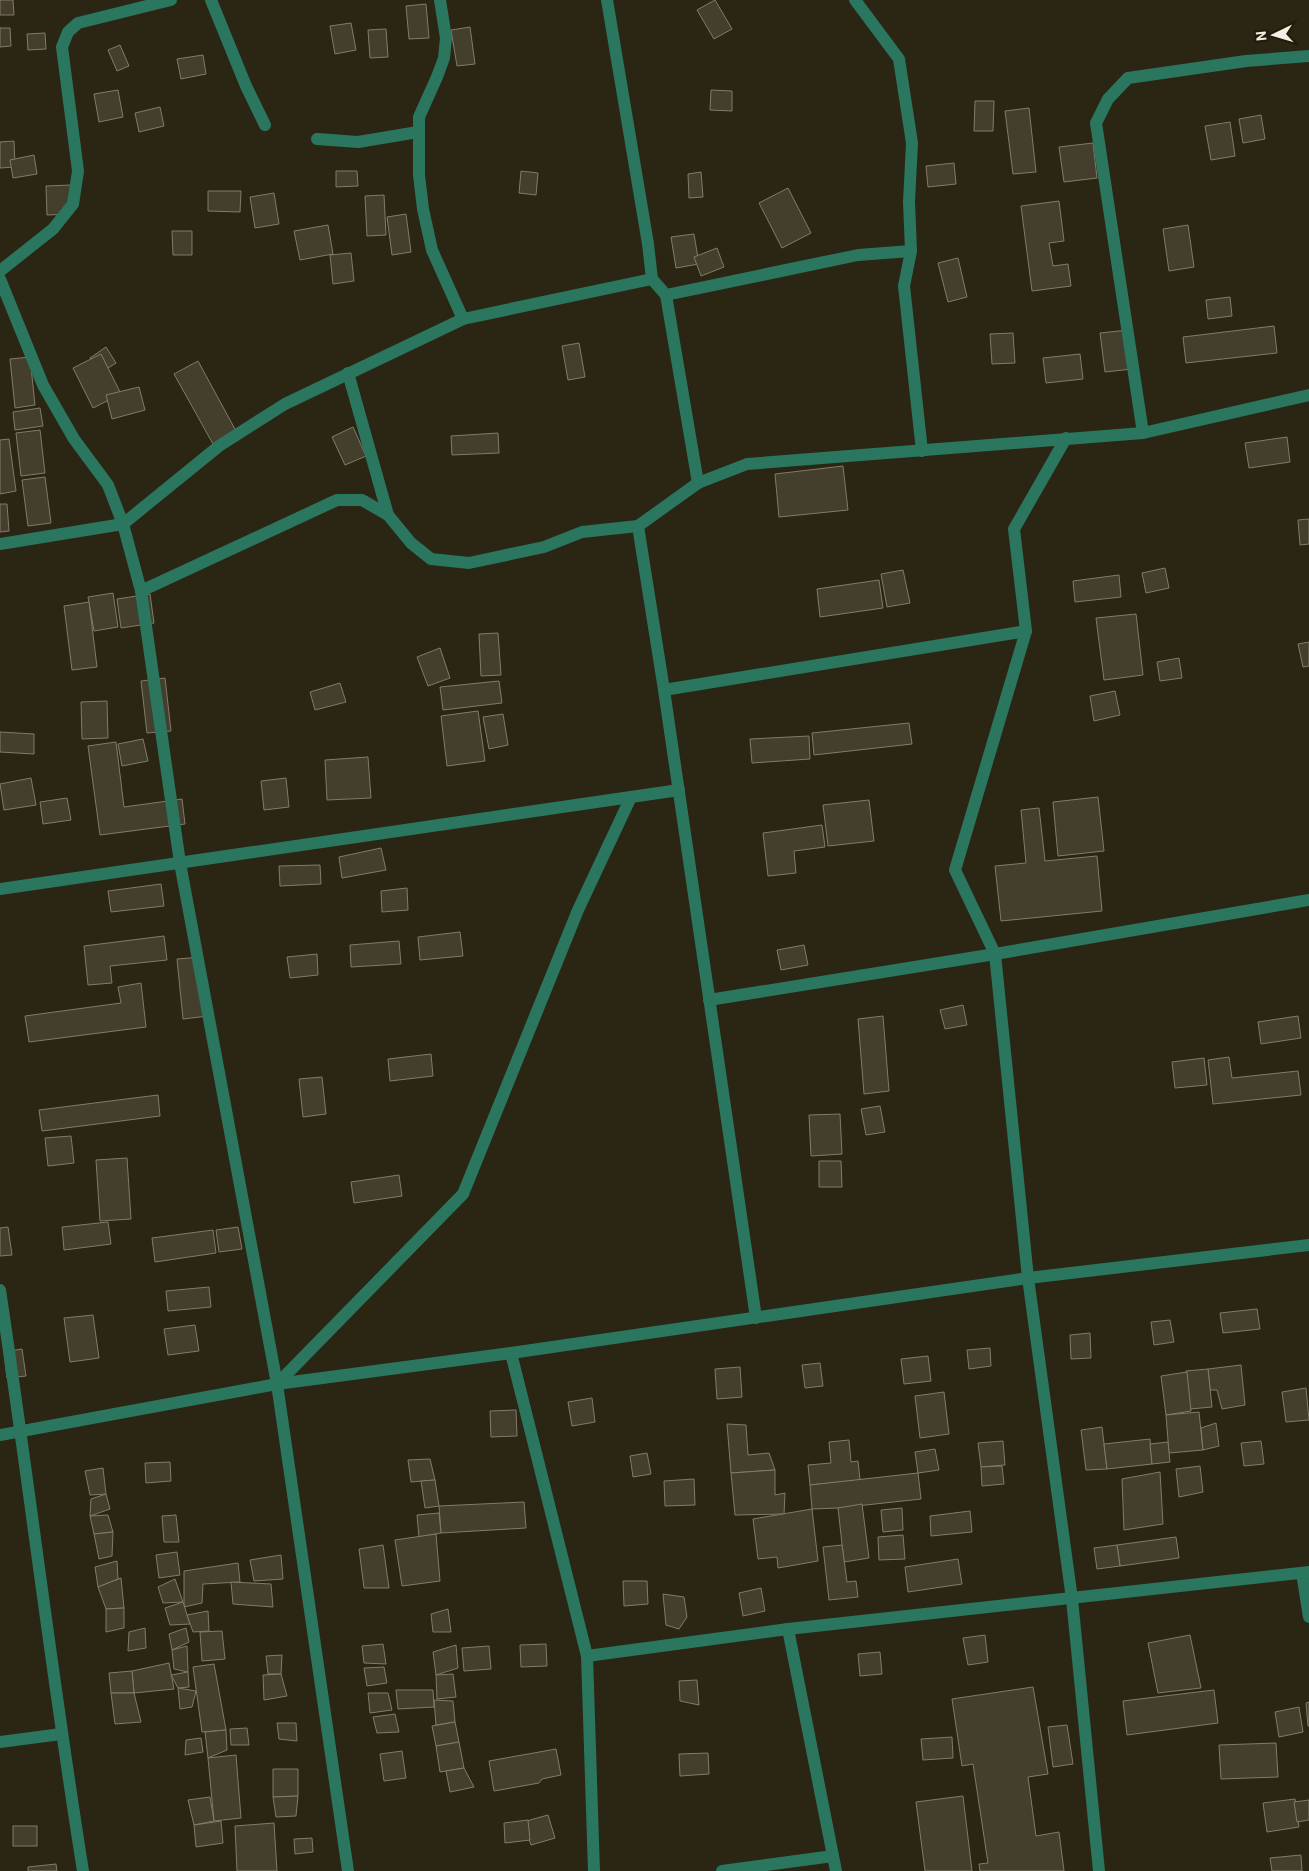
<svg xmlns="http://www.w3.org/2000/svg" width="1309" height="1871" font-family="Roboto,sans-serif">
<style>
.building{fill:#443e2c;stroke:#827b68}
.lines{fill:none;stroke-linecap:round;stroke-linejoin:round}
.street{stroke:#2a765e;stroke-width:12}
</style>
<rect width="100%" height="100%" fill="#2b2514"/>
<g class="building">
<path d="M0 0H13L14 15H0Z"/>
<path d="M715 0 732 29 714 39 697 10Z"/>
<path d="M426 4 429 38 409 39 406 6Z"/>
<path d="M351 23 356 50 335 54 330 26Z"/>
<path d="M470 27 475 64 457 66 451 30Z"/>
<path d="M0 28H10L11 46 0 47Z"/>
<path d="M386 29 388 57 370 58 368 30Z"/>
<path d="M45 33 46 49 28 50 27 34Z"/>
<path d="M120 45 129 66 117 71 108 50Z"/>
<path d="M203 55 206 74 181 79 177 59Z"/>
<path d="M118 90 123 117 99 122 94 94Z"/>
<path d="M711 90 732 91V111L710 110Z"/>
<path d="M975 101H994L993 131H974Z"/>
<path d="M160 107 164 126 139 132 135 113Z"/>
<path d="M1029 108 1036 172 1013 174 1005 111Z"/>
<path d="M1261 115 1265 139 1243 143 1239 119Z"/>
<path d="M1230 122 1235 156 1211 160 1205 126Z"/>
<path d="M14 141 15 167 0 168V142Z"/>
<path d="M1093 143 1097 178 1064 182 1059 147Z"/>
<path d="M34 155 37 174 13 178 10 160Z"/>
<path d="M954 163 956 184 928 187 926 166Z"/>
<path d="M336 171H357L358 186 336 187Z"/>
<path d="M521 171 538 173 536 195 519 193Z"/>
<path d="M701 172 703 197 689 198 688 174Z"/>
<path d="M71 185 72 214 47 215 46 186Z"/>
<path d="M788 188 811 233 782 248 759 203Z"/>
<path d="M208 191H241L240 212 208 211Z"/>
<path d="M274 193 279 224 255 228 250 197Z"/>
<path d="M384 195 386 235 367 236 365 196Z"/>
<path d="M1059 201 1064 241 1049 243 1053 266 1068 264 1071 286 1032 291 1021 206Z"/>
<path d="M406 214 411 252 392 255 387 217Z"/>
<path d="M328 225 333 254 300 260 294 231Z"/>
<path d="M1188 225 1194 267 1169 271 1163 229Z"/>
<path d="M172 231H192V255H173Z"/>
<path d="M694 234 699 264 676 268 671 237Z"/>
<path d="M717 248 724 267 701 276 694 257Z"/>
<path d="M351 253 354 281 333 284 330 255Z"/>
<path d="M958 258 967 297 948 302 938 263Z"/>
<path d="M1230 297 1232 316 1208 319 1206 300Z"/>
<path d="M1274 326 1277 353 1186 363 1183 337Z"/>
<path d="M1128 330 1132 369 1105 372 1100 333Z"/>
<path d="M1013 333 1015 363 992 364 990 334Z"/>
<path d="M579 343 585 377 568 380 562 346Z"/>
<path d="M106 347 116 363 100 373 90 358Z"/>
<path d="M101 354 121 394 93 408 73 368Z"/>
<path d="M1080 354 1083 379 1046 383 1043 358Z"/>
<path d="M30 357 35 405 15 408 10 359Z"/>
<path d="M198 361 236 431 213 444 174 374Z"/>
<path d="M139 387 145 410 112 419 106 395Z"/>
<path d="M40 408 43 426 15 430 13 412Z"/>
<path d="M353 427 366 456 345 465 332 437Z"/>
<path d="M40 430 45 473 21 476 16 433Z"/>
<path d="M498 433 499 453 452 455 451 436Z"/>
<path d="M1287 437 1290 462 1249 468 1245 443Z"/>
<path d="M9 439 16 491 0 494V440Z"/>
<path d="M843 466 848 510 779 517 775 474Z"/>
<path d="M45 477 51 523 28 526 22 480Z"/>
<path d="M0 504H7L9 531 0 532Z"/>
<path d="M1309 519V544L1300 545 1298 520Z"/>
<path d="M1165 568 1169 588 1146 593 1142 573Z"/>
<path d="M903 570 910 603 887 607 881 574Z"/>
<path d="M1119 575 1121 597 1075 602 1073 581Z"/>
<path d="M879 580 883 608 820 617 817 589Z"/>
<path d="M113 593 118 627 94 631 88 597Z"/>
<path d="M150 594 154 623 121 628 117 599Z"/>
<path d="M89 602 97 667 72 670 64 606Z"/>
<path d="M1136 614 1143 675 1104 680 1096 618Z"/>
<path d="M498 633 501 675 481 676 479 634Z"/>
<path d="M1309 642V666L1303 667 1298 644Z"/>
<path d="M440 648 450 678 428 686 417 657Z"/>
<path d="M1179 658 1182 678 1160 681 1157 662Z"/>
<path d="M165 678 171 731 147 733 141 681Z"/>
<path d="M499 681 502 703 443 710 440 687Z"/>
<path d="M340 683 346 702 315 710 310 692Z"/>
<path d="M1115 691 1120 715 1094 721 1090 696Z"/>
<path d="M107 701 108 738 82 739 81 702Z"/>
<path d="M478 711 485 761 447 766 441 716Z"/>
<path d="M503 714 508 745 489 749 483 717Z"/>
<path d="M909 723 912 744 814 755 812 733Z"/>
<path d="M0 732 34 734V754L0 752Z"/>
<path d="M809 736 810 759 752 763 750 739Z"/>
<path d="M143 739 148 761 122 766 118 744Z"/>
<path d="M116 742 124 807 182 799 185 824 100 835 88 746Z"/>
<path d="M368 757 371 798 327 800 325 760Z"/>
<path d="M31 778 36 805 4 810 0 784Z"/>
<path d="M286 778 289 807 264 810 261 781Z"/>
<path d="M1098 797 1104 851 1058 856 1053 802Z"/>
<path d="M67 798 71 820 43 824 40 802Z"/>
<path d="M869 800 874 841 828 846 823 805Z"/>
<path d="M1039 808 1045 861 1097 856 1102 911 1001 921 995 866 1026 863 1021 810Z"/>
<path d="M822 825 825 847 794 851 796 873 768 876 763 833Z"/>
<path d="M381 848 386 870 342 878 339 857Z"/>
<path d="M320 865 321 884 280 886 279 866Z"/>
<path d="M161 884 164 906 111 912 108 891Z"/>
<path d="M407 888 408 910 382 912 381 891Z"/>
<path d="M460 932 463 956 420 960 418 937Z"/>
<path d="M164 936 167 960 110 966 112 983 88 985 84 946Z"/>
<path d="M399 941 401 964 351 967 350 945Z"/>
<path d="M804 945 808 965 781 970 777 950Z"/>
<path d="M317 954 318 975 290 978 287 957Z"/>
<path d="M202 957 208 1016 183 1019 177 959Z"/>
<path d="M141 983 146 1027 29 1042 25 1016 121 1003 118 987Z"/>
<path d="M963 1005 967 1025 945 1029 940 1010Z"/>
<path d="M883 1016 889 1091 864 1094 858 1019Z"/>
<path d="M1298 1016 1301 1038 1261 1044 1258 1022Z"/>
<path d="M431 1054 433 1076 390 1081 388 1059Z"/>
<path d="M1229 1057 1232 1078 1298 1071 1301 1095 1213 1104 1208 1060Z"/>
<path d="M1204 1058 1207 1085 1175 1088 1172 1062Z"/>
<path d="M322 1077 326 1114 303 1117 299 1079Z"/>
<path d="M158 1095 160 1116 42 1131 39 1110Z"/>
<path d="M880 1106 885 1132 866 1135 861 1109Z"/>
<path d="M840 1114 842 1154 811 1156 809 1115Z"/>
<path d="M71 1136 74 1163 48 1166 45 1138Z"/>
<path d="M127 1158 131 1219 100 1221 96 1160Z"/>
<path d="M819 1161H841L842 1187H819Z"/>
<path d="M399 1175 402 1196 354 1203 351 1182Z"/>
<path d="M108 1222 111 1244 64 1250 62 1227Z"/>
<path d="M8 1227 12 1255 0 1256V1228Z"/>
<path d="M238 1227 242 1249 219 1252 216 1230Z"/>
<path d="M213 1230 216 1253 155 1262 152 1238Z"/>
<path d="M209 1287 211 1307 168 1311 166 1291Z"/>
<path d="M1257 1309 1260 1329 1223 1333 1220 1313Z"/>
<path d="M93 1315 99 1358 70 1362 64 1318Z"/>
<path d="M1170 1320 1174 1342 1154 1345 1151 1322Z"/>
<path d="M195 1325 199 1351 168 1355 164 1329Z"/>
<path d="M1090 1333 1091 1358 1071 1359 1070 1335Z"/>
<path d="M990 1348 991 1366 969 1369 967 1350Z"/>
<path d="M22 1349 26 1376 7 1378 4 1352Z"/>
<path d="M928 1356 931 1381 904 1384 901 1359Z"/>
<path d="M820 1363 823 1386 805 1388 802 1365Z"/>
<path d="M1241 1365 1245 1405 1222 1409 1217 1390H1210L1208 1369Z"/>
<path d="M740 1367 742 1397 717 1399 715 1369Z"/>
<path d="M1208 1369 1212 1407 1190 1409 1186 1371Z"/>
<path d="M1187 1372 1191 1411 1166 1415 1161 1376Z"/>
<path d="M1306 1388 1309 1420 1286 1422 1282 1392Z"/>
<path d="M944 1392 949 1434 920 1438 915 1396Z"/>
<path d="M592 1398 595 1422 572 1426 568 1402Z"/>
<path d="M516 1410 517 1436 491 1437 490 1411Z"/>
<path d="M1199 1412 1203 1450 1169 1453 1166 1415Z"/>
<path d="M1216 1423 1219 1446 1203 1450 1201 1428Z"/>
<path d="M727 1424 746 1425 748 1455 769 1453 775 1470 731 1473Z"/>
<path d="M1102 1427 1107 1469 1086 1470 1081 1430Z"/>
<path d="M1150 1439 1152 1464 1107 1469 1104 1444Z"/>
<path d="M849 1440 851 1462 858 1461 860 1480 810 1485 808 1465 831 1463 829 1442Z"/>
<path d="M1003 1441 1005 1465 981 1467 978 1443Z"/>
<path d="M1261 1441 1264 1464 1244 1466 1241 1443Z"/>
<path d="M1168 1442 1170 1462 1152 1464 1150 1444Z"/>
<path d="M935 1449 939 1470 918 1473 915 1452Z"/>
<path d="M647 1453 651 1474 633 1477 630 1456Z"/>
<path d="M430 1459 435 1480 411 1482 408 1460Z"/>
<path d="M170 1462 171 1481 146 1483 145 1463Z"/>
<path d="M1002 1466 1004 1484 982 1486 981 1467Z"/>
<path d="M1200 1466 1203 1492 1179 1497 1176 1469Z"/>
<path d="M103 1468 106 1494 90 1495 85 1471Z"/>
<path d="M775 1470V1495L785 1493 784 1514 735 1515 731 1473Z"/>
<path d="M1160 1472 1163 1524 1124 1530 1122 1479Z"/>
<path d="M918 1473 921 1499 838 1508 812 1509 810 1485Z"/>
<path d="M694 1479 695 1505 665 1506 664 1481Z"/>
<path d="M435 1480 439 1506 425 1508 421 1481Z"/>
<path d="M106 1494 110 1509 90 1516 91 1499Z"/>
<path d="M524 1502 526 1528 441 1533 439 1506Z"/>
<path d="M862 1504 869 1558 844 1562 838 1508Z"/>
<path d="M902 1508 903 1530 883 1532 881 1510Z"/>
<path d="M812 1509 818 1561 778 1568 777 1557 758 1559 753 1519Z"/>
<path d="M970 1511 972 1532 931 1536 930 1516Z"/>
<path d="M439 1513 441 1533 419 1537 417 1515Z"/>
<path d="M108 1515 113 1532 94 1534 90 1516Z"/>
<path d="M176 1515 179 1542H164L162 1516Z"/>
<path d="M113 1532 112 1556 99 1559 94 1534Z"/>
<path d="M436 1534 440 1581 402 1586 395 1540Z"/>
<path d="M903 1535 905 1559 879 1560 878 1537Z"/>
<path d="M1176 1537 1179 1558 1120 1566 1117 1545Z"/>
<path d="M383 1545 389 1588H364L359 1549Z"/>
<path d="M842 1545 847 1582 856 1581 858 1597 829 1600 823 1547Z"/>
<path d="M1117 1545 1120 1566 1097 1569 1094 1548Z"/>
<path d="M177 1552 180 1575 159 1578 156 1555Z"/>
<path d="M281 1555 283 1579 254 1581 250 1560Z"/>
<path d="M958 1559 962 1584 908 1592 905 1567Z"/>
<path d="M117 1561 118 1579 98 1587 95 1567Z"/>
<path d="M238 1563 240 1582 203 1584 202 1603 184 1607V1571Z"/>
<path d="M121 1578 124 1608 106 1609 98 1587Z"/>
<path d="M175 1579 183 1602 163 1603 158 1587Z"/>
<path d="M623 1581H647L648 1604 624 1606Z"/>
<path d="M231 1582 271 1584 273 1607 233 1604Z"/>
<path d="M761 1588 765 1611 743 1616 739 1593Z"/>
<path d="M663 1594 684 1597 687 1617 679 1629 666 1625Z"/>
<path d="M183 1602 190 1624 170 1625 165 1608Z"/>
<path d="M124 1608V1628L106 1632V1609Z"/>
<path d="M448 1609 451 1632H433L431 1614Z"/>
<path d="M208 1611 209 1631 193 1632 187 1615Z"/>
<path d="M145 1628 146 1648 128 1651 129 1632Z"/>
<path d="M186 1628 189 1642 172 1650 169 1634Z"/>
<path d="M222 1631 225 1659 202 1661 200 1632Z"/>
<path d="M985 1635 988 1662 968 1665 963 1638Z"/>
<path d="M1190 1635 1201 1688 1158 1693 1148 1643Z"/>
<path d="M383 1644 386 1664 364 1663 362 1646Z"/>
<path d="M546 1644 547 1666 521 1667 520 1645Z"/>
<path d="M456 1645 458 1668 436 1675 433 1652Z"/>
<path d="M187 1646 188 1672 174 1669 172 1650Z"/>
<path d="M489 1646 491 1669 464 1671 462 1648Z"/>
<path d="M880 1652 882 1674 860 1676 858 1654Z"/>
<path d="M282 1655 281 1674H268L266 1656Z"/>
<path d="M169 1663 174 1689 134 1693 132 1671Z"/>
<path d="M214 1664 226 1730 202 1732 193 1667Z"/>
<path d="M384 1667 387 1683 367 1686 364 1668Z"/>
<path d="M132 1671 134 1693H111L109 1673Z"/>
<path d="M188 1672 189 1687 178 1688 171 1675Z"/>
<path d="M281 1674 287 1696 264 1700 263 1675Z"/>
<path d="M453 1674 456 1697 437 1699 436 1675Z"/>
<path d="M697 1680 699 1705 680 1701 679 1681Z"/>
<path d="M1033 1687 1048 1774 1028 1777 1036 1836 1059 1832 1064 1871H980L979 1864 988 1863 973 1764 962 1766 952 1699Z"/>
<path d="M178 1688 196 1691 192 1707 180 1709Z"/>
<path d="M396 1690H433L434 1707 398 1709Z"/>
<path d="M1214 1690 1218 1723 1127 1735 1123 1701Z"/>
<path d="M111 1693H134L141 1722 115 1724Z"/>
<path d="M368 1693H388L392 1710 370 1713Z"/>
<path d="M434 1700 453 1701 455 1722 436 1725Z"/>
<path d="M1309 1702V1726H1308L1306 1703Z"/>
<path d="M1299 1707 1303 1732 1279 1737 1275 1712Z"/>
<path d="M395 1714 399 1732 377 1733 373 1717Z"/>
<path d="M455 1722 459 1742 436 1746 432 1726Z"/>
<path d="M277 1723H296L297 1741 279 1739Z"/>
<path d="M1067 1725 1073 1764 1053 1767 1048 1727Z"/>
<path d="M247 1728 249 1745H231L230 1729Z"/>
<path d="M226 1730 227 1750 208 1758 205 1732Z"/>
<path d="M952 1737 953 1758 923 1760 921 1739Z"/>
<path d="M201 1738 203 1752 185 1755 186 1740Z"/>
<path d="M459 1742 464 1768 440 1772 436 1746Z"/>
<path d="M1276 1743 1278 1777 1221 1779 1219 1745Z"/>
<path d="M556 1749 561 1775 542 1779 539 1783 494 1791 489 1761Z"/>
<path d="M402 1751 406 1778 384 1781 380 1754Z"/>
<path d="M708 1753 709 1774 680 1776 679 1754Z"/>
<path d="M236 1755 241 1818 214 1821 208 1758Z"/>
<path d="M464 1768 474 1787 450 1792 446 1771Z"/>
<path d="M273 1769H298V1796L273 1797Z"/>
<path d="M298 1796 296 1816 276 1817 273 1797Z"/>
<path d="M963 1796 972 1871H925L916 1802Z"/>
<path d="M210 1797 214 1821 194 1825 188 1800Z"/>
<path d="M1295 1799 1299 1827 1267 1832 1263 1803Z"/>
<path d="M1309 1800V1820L1297 1822 1294 1802Z"/>
<path d="M548 1815 555 1838 531 1845 523 1822Z"/>
<path d="M528 1820 530 1840 505 1843 504 1823Z"/>
<path d="M221 1821 223 1843 196 1847 194 1825Z"/>
<path d="M274 1823 277 1871H237L235 1826Z"/>
<rect x="13" y="1826" width="24" height="20"/>
<path d="M312 1838 313 1852 295 1854 294 1839Z"/>
<path d="M1301 1855 1302 1871H1272L1270 1858Z"/>
<path d="M56 1864 57 1871H28V1867Z"/>
</g>
<g class="lines">
<g class="street">
<path d="M211 0 246 86 265 125"/>
<path d="M440 0 446 38 444 58 437 77 419 117V175L423 209 432 250 463 319"/>
<path d="M607 0 648 244 652 279 666 295 698 483"/>
<path d="M855 0 899 59 912 143 909 202 911 251 904 286 922 451"/>
<path d="M317 139 358 142 418 132"/>
<path d="M0 271 53 229 73 204 78 171 62 47 68 32 78 23 171 0"/>
<path d="M0 279 43 385 74 439 108 485 123 524 141 591 180 863 277 1384 348 1871"/>
<path d="M666 295 858 255 911 251"/>
<path d="M348 373 388 515"/>
<path d="M1143 433 1096 123 1108 99 1128 78 1246 61 1309 56"/>
<path d="M1066 438 1014 529 1026 631 955 870 995 954 1028 1278 1072 1599 1099 1871"/>
<path d="M638 526 664 690 756 1318"/>
<path d="M0 544 123 524 219 446 285 404 463 319 652 279"/>
<path d="M141 591 337 500H362L388 515 411 543 431 559 469 563 544 547 582 532 638 526 698 483 747 464 1143 433 1309 395"/>
<path d="M664 690 1026 631"/>
<path d="M0 889 679 790"/>
<path d="M709 1000 995 954 1309 900"/>
<path d="M0 1290C29 1483 52 1678 83 1871"/>
<path d="M511 1353 587 1656 594 1871"/>
<path d="M277 1384 463 1194 578 910 631 797"/>
<path d="M0 1435 277 1384 511 1353 1028 1278 1309 1245"/>
<path d="M1302 1573 1309 1617"/>
<path d="M788 1629 836 1871"/>
<path d="M587 1656 788 1629 1309 1572"/>
<path d="M0 1742 61 1734"/>
<path d="M722 1871 833 1856"/>
</g>
</g>
<g transform="translate(1274 35) rotate(265)" stroke="#211b0a" stroke-width="4" paint-order="stroke">
<path d="M0-4L9 19L0 12L-9 19Z" fill="#f1eee3"/>
<text y="-8" font-size="14" font-weight="bold" text-anchor="middle" fill="#f1eee3">N</text>
</g>
</svg>
